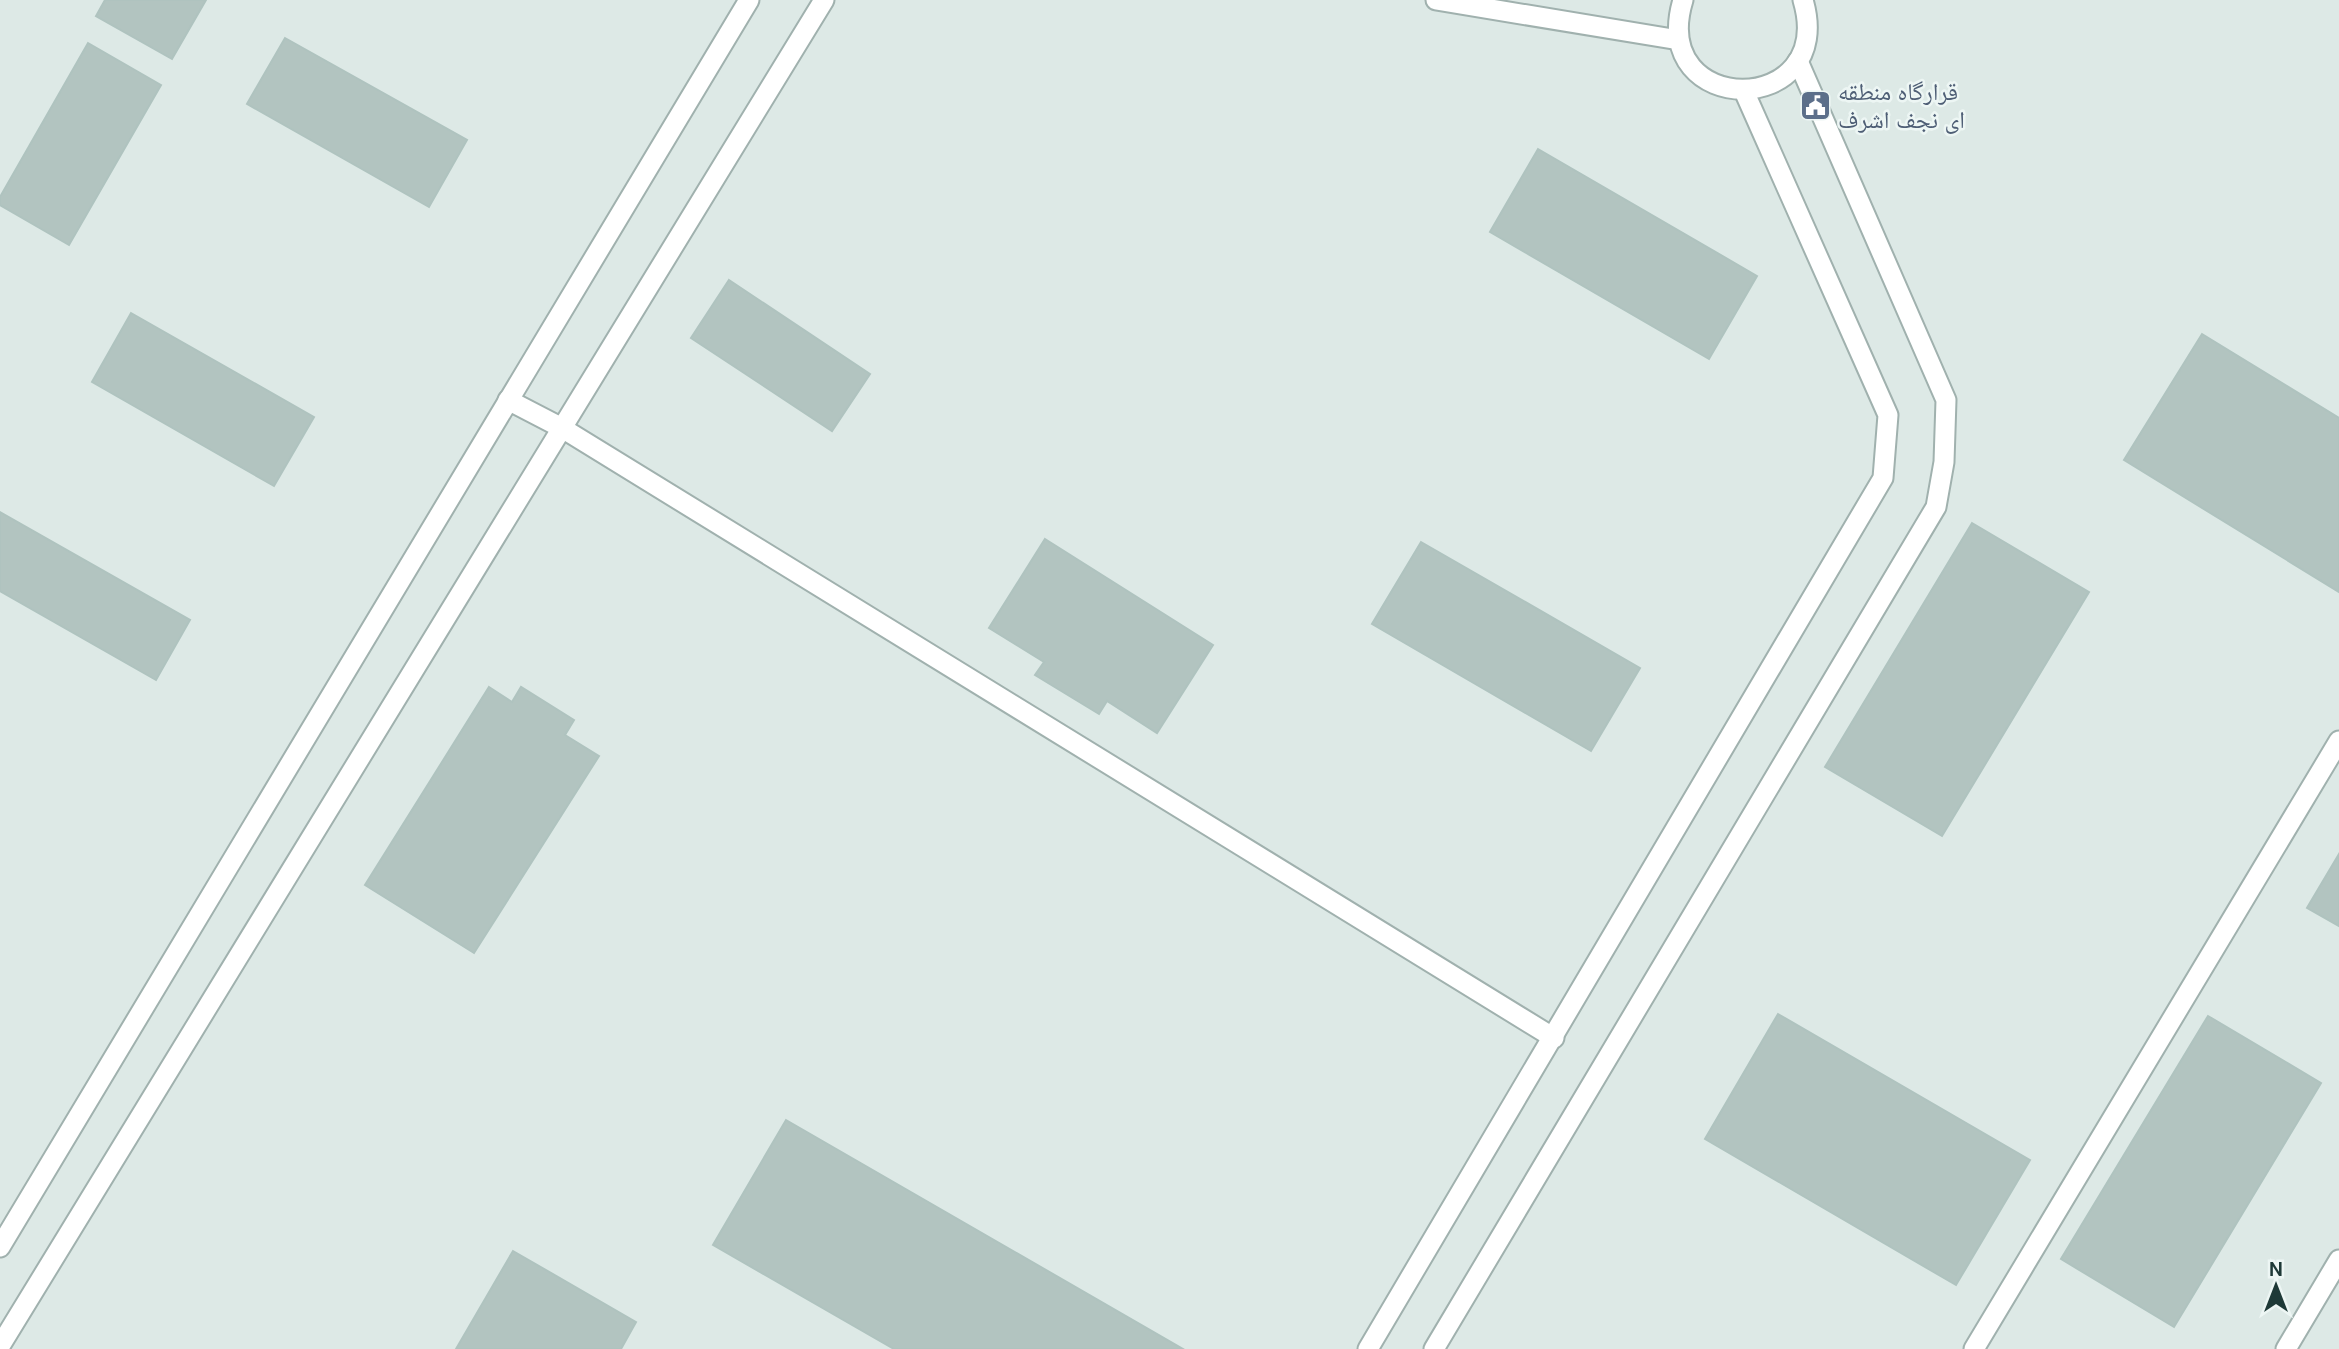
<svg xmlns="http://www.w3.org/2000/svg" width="2339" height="1349" font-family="'DM Sans','Noto Naskh Arabic',sans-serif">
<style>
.building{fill:#b2c4c0;stroke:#afc3bf;stroke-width:2}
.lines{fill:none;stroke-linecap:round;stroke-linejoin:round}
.lane-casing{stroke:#a0b1ae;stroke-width:23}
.lane{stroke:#fff;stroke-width:19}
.labels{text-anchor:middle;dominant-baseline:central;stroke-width:5;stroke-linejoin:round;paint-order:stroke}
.service-label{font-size:24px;fill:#4e5e75;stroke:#edf6f4;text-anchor:start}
</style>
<rect width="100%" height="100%" fill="#dde9e6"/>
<g class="building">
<path d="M105 0H206L172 59 96 16Z"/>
<path d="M285 38 467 140 429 207 247 104Z"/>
<path d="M88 43 161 85 69 245 0 205V197Z"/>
<path d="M1538 149 1757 276 1709 359 1490 232Z"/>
<path d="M729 280 870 374 832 431 691 338Z"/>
<path d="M131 313 314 417 274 486 92 382Z"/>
<path d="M2202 334 2339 418V592L2124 460Z"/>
<path d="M0 512 190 620 156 680 0 591Z"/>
<path d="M1972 523 2089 592 1942 836 1825 767Z"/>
<path d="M1045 539 1213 645 1157 733 1107 701 1099 714 1035 675 1044 662 989 628Z"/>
<path d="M1421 542 1640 668 1591 751 1372 624Z"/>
<path d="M489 687 512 702 521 687 574 720 565 735 599 756 474 953 365 885Z"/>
<path d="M2339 854V926L2307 908Z"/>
<path d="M1778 1014 2030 1160 1956 1285 1705 1139Z"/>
<path d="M2208 1016 2321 1083 2174 1327 2061 1259Z"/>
<path d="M786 1120 1183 1349H894L713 1245Z"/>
<path d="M513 1251 636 1322 621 1349H456Z"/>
</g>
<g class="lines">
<defs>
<g id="lane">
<path d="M1436 0 1679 40"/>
<path d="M1683 0C1647 119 1838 119 1803 0"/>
<path d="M508 400 562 428 1554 1038"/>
<path d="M0 1247 749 0"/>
<path d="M0 1346 824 0"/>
<path d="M1368 1349 1883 478 1888 415 1744 91"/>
<path d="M1434 1349 1936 507 1944 462 1946 400 1798 61"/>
<path d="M1974 1349 2339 741"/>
<path d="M2286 1349 2339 1260"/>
</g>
</defs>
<use href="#lane" class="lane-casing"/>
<use href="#lane" class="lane"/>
</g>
<defs>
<symbol id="civic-square" viewBox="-11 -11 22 22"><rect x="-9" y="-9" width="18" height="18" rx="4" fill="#5c6f8a" stroke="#edf6f4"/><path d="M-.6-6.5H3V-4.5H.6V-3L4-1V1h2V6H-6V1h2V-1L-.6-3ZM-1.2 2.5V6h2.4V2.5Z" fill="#fff"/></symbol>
</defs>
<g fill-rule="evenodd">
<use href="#civic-square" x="1798" y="88" width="35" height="35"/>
</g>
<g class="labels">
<g class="service-label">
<text x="1838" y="91">قرارگاه منطقه<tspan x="1838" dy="28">ای نجف اشرف</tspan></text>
</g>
</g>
<g transform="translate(2276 1286)" stroke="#edf6f4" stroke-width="5" paint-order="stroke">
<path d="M0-5L12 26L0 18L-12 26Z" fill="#1e3937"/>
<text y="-10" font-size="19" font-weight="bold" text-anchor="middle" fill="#1e3937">N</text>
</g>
</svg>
